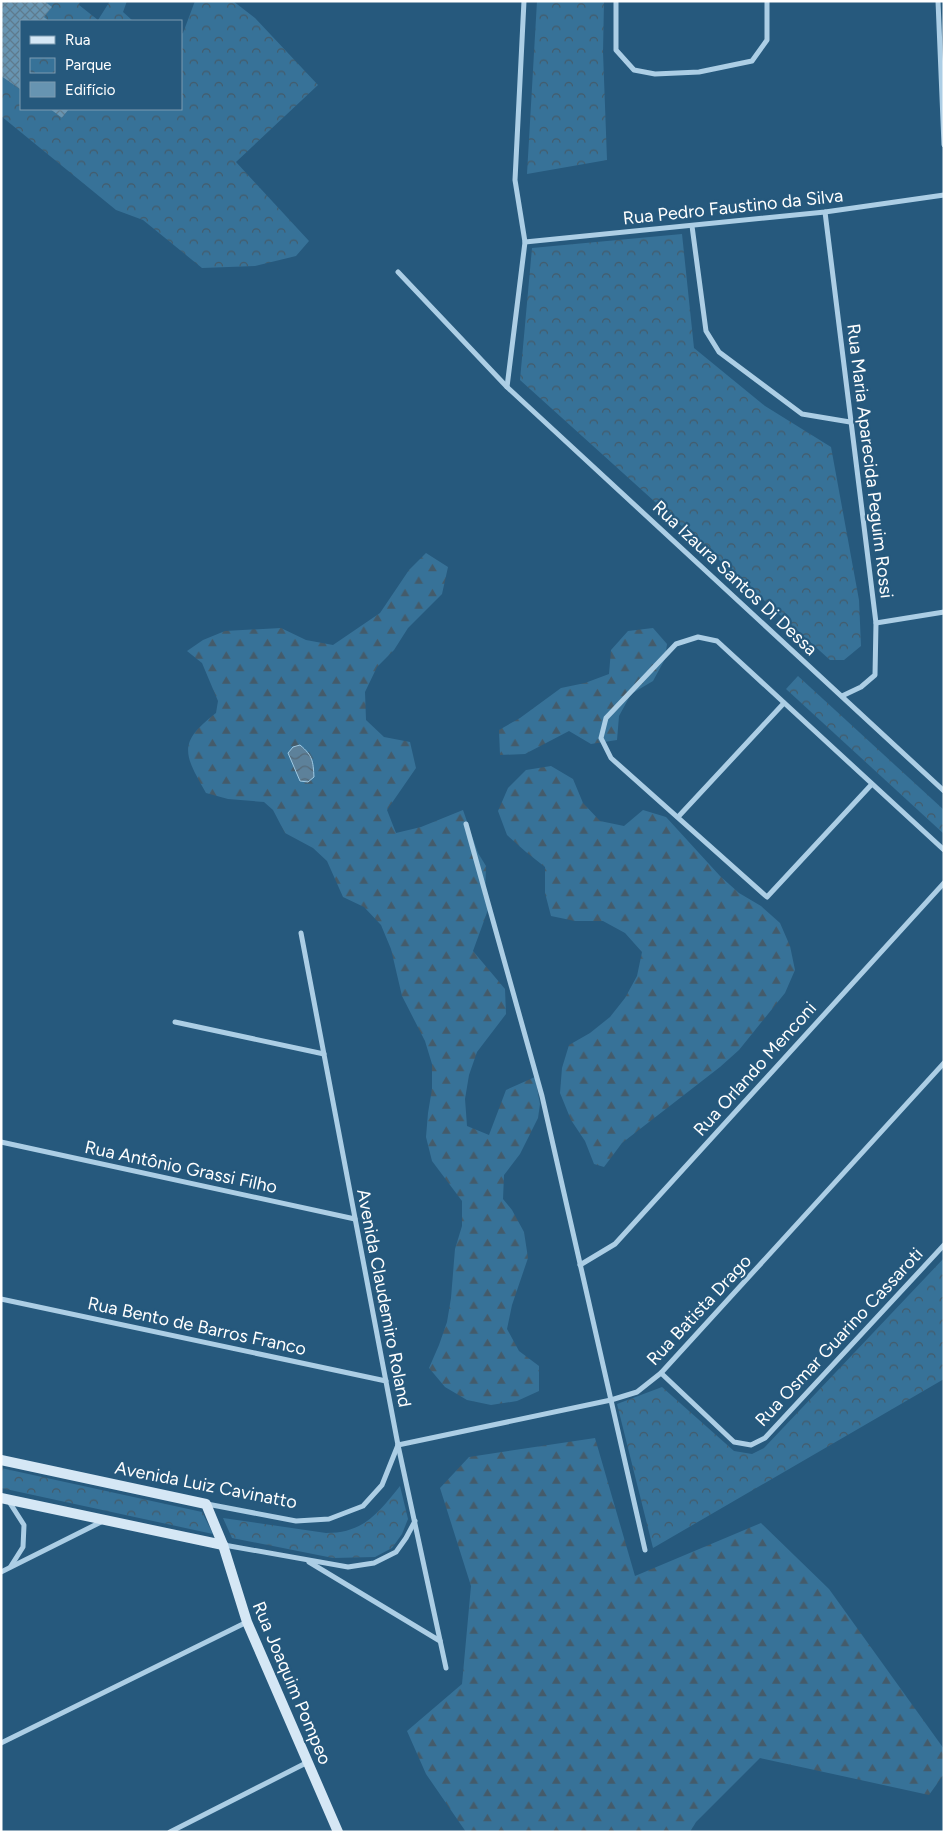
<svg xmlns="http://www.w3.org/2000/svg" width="945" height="1833" font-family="Figtree,sans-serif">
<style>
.forest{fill:url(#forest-firs)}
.park{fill:url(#park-crowns)}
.water{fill:url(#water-waves);stroke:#a0cbe5}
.building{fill:url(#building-cross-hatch)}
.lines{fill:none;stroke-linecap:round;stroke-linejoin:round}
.street{stroke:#accee5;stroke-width:5}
.secondary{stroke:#d5e7f5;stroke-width:10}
.labels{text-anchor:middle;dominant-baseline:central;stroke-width:4.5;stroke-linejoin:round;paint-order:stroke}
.street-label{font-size:18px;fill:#fff;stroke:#26597d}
</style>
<defs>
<pattern id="forest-firs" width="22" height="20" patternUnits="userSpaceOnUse" patternTransform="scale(1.25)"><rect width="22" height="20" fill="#377298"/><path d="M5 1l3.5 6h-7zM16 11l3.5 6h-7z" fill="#445b6a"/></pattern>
<pattern id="park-crowns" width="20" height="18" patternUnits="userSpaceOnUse" patternTransform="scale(1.25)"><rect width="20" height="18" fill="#377298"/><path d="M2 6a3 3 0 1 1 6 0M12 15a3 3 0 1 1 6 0" fill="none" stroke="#445b6a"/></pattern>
<pattern id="water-waves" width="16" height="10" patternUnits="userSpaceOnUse" patternTransform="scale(1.25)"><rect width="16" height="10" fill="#5d819a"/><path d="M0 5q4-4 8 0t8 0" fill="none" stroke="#556977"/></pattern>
<pattern id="building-cross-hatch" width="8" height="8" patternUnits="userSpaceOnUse" patternTransform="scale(1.25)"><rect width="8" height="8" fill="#6794b1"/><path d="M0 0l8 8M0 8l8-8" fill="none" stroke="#5e7b8e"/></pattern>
</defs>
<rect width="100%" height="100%" fill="#26597d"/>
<g class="forest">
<path d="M426 553 448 567 442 594 408 628 394 650 377 667 365 692 366 720 384 737 410 742 416 768 387 810 396 833 421 827 463 810 478 853 486 866 485 897 489 907 473 951 505 989 506 1014 477 1052 469 1075 465 1099 467 1126 489 1135 506 1090 535 1077 540 1104 538 1118 520 1154 504 1175 503 1199 512 1210 524 1232 528 1258 512 1305 507 1329 519 1351 539 1366V1391L517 1401 491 1405 467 1400 445 1387 429 1368 439 1345 447 1322 451 1298 455 1249 462 1226V1201L432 1161 426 1137 428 1113 432 1089V1064L425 1041 402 996 391 949 381 925 364 907 343 897 327 861 313 848 285 833 273 810 264 802 228 799 206 793C184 754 177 743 216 713L218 701 202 663 187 651 203 640 225 631 281 628 306 640 333 645 380 613 409 570Z"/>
<path d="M653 628 667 644 665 659 653 681 631 694 619 716 617 740 591 744 569 731 525 754 500 755 499 730 520 718 561 688 585 683 609 674 611 650 628 631Z"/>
<path d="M551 766 573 779 583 803 600 821 624 826 643 810 666 817 720 876 739 893 761 906 780 923 790 946 795 970 785 993 739 1050 720 1067 622 1143 604 1167 594 1164 585 1141 571 1120 560 1093 562 1068 569 1045 590 1033 610 1017 625 998 637 976 642 952 625 933 603 921H575L551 916 545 893V867L526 852 507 835 498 811 508 788 526 770Z"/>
<path d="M595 1438 635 1576 761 1523 829 1589 944 1749V1774L929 1795 760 1758 696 1822 690 1832H466L426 1774 407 1731 462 1684 471 1586 440 1488 469 1457Z"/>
</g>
<g class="park">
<path d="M44 1H80L79 5 98 20 110 1H127L123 12 133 21H49L44 17Z"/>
<path d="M195 1H233L255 18 318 85 236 162 309 241 296 256 255 266 202 268 143 220 116 210 1 116V76L21 90V109H50L62 118 69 109H181V34L183 33Z"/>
<path d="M537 1H604L603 52 607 160 527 174Z"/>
<path d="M682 234 694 348 765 406 831 447 859 600 861 646 844 660H830L520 380 532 248Z"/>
<path d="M798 676 944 810V834L786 689Z"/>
<path d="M944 1258V1379L653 1548 617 1404 662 1387 734 1451 752 1454 764 1448Z"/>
<path d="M1 1468 202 1512 213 1534 1 1488Z"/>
<path d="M400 1486 408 1519 402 1534 392 1548 375 1557 333 1558 232 1538 223 1518 326 1533C364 1533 378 1513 400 1486Z"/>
</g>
<path class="water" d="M300 745C313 756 313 761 314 777L308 782 300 781 288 753 293 747Z"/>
<g class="building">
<path d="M1 1H44L52 7 44 17 49 21H21V90L1 76Z"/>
<path d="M50 109H69L62 118Z"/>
</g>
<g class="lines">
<g class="street">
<path d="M616 1V50L634 70 655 74 699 72 752 61 767 40V1"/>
<path d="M938 1 944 145"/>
<path d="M825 212 876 623 875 675 861 687 842 696"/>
<path d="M692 226 706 331 719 352 802 414 850 422"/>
<path d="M525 242 825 212 944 195"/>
<path d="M398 272 507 387 944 791"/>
<path d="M507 387 525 242 515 180 524 1"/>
<path d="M876 623 944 612"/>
<path d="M872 784 767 897 611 758 601 738 606 718 676 644 698 637 717 641 944 850"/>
<path d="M678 817 784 703"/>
<path d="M466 824 542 1096 645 1550"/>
<path d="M301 933 398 1445 446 1668"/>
<path d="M175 1022 324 1054"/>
<path d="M1 1142 355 1219"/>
<path d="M580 1265 615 1244 944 883"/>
<path d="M1 1299 386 1381"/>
<path d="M661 1373 734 1442 751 1445 765 1438 944 1245"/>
<path d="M398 1445 611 1400 637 1392 661 1373 944 1063"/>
<path d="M8 1500 24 1525 23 1547 11 1566"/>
<path d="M207 1504 296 1521 329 1519 363 1506 382 1485 398 1445"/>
<path d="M224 1545 348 1567 374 1563 396 1552 406 1538 415 1521"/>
<path d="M309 1562 440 1641"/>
<path d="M1 1572 103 1521"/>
<path d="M1 1743 247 1622"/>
<path d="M170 1832 308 1762"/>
</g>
<g class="secondary">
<path d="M1 1460 206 1504 223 1545 247 1622 338 1832"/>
<path d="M1 1498 223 1545"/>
</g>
</g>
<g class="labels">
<g class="street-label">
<text transform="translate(733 207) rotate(-6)">Rua Pedro Faustino da Silva</text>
<text transform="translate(870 461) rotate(83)">Rua Maria Aparecida Peguim Rossi</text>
<text transform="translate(735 578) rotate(43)">Rua Izaura Santos Di Dessa</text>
<text transform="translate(755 1069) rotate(-48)">Rua Orlando Menconi</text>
<text transform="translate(181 1167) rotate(12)">Rua Antônio Grassi Filho</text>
<text transform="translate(384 1298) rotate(79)">Avenida Claudemiro Roland</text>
<text transform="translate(699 1310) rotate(-47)">Rua Batista Drago</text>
<text transform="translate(197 1326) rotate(12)">Rua Bento de Barros Franco</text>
<text transform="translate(839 1337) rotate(-47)">Rua Osmar Guarino Cassaroti</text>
<text transform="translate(206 1485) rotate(11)">Avenida Luiz Cavinatto</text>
<text transform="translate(292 1683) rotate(67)">Rua Joaquim Pompeo</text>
</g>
</g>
<rect width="945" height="1833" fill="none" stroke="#ffffff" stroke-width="5"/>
<rect x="20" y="20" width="162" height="90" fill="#26597d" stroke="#7d9bb1"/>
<rect x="30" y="36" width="25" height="8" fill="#d5e7f5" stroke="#7d9bb1"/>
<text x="65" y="45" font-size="15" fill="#ffffff">Rua</text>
<rect x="30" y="58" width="25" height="15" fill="url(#park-crowns)" stroke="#7d9bb1"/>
<text x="65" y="70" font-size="15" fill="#ffffff">Parque</text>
<rect x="30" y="82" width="25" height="15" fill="#6794b1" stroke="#7d9bb1"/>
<text x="65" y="95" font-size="15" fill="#ffffff">Edifício</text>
</svg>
